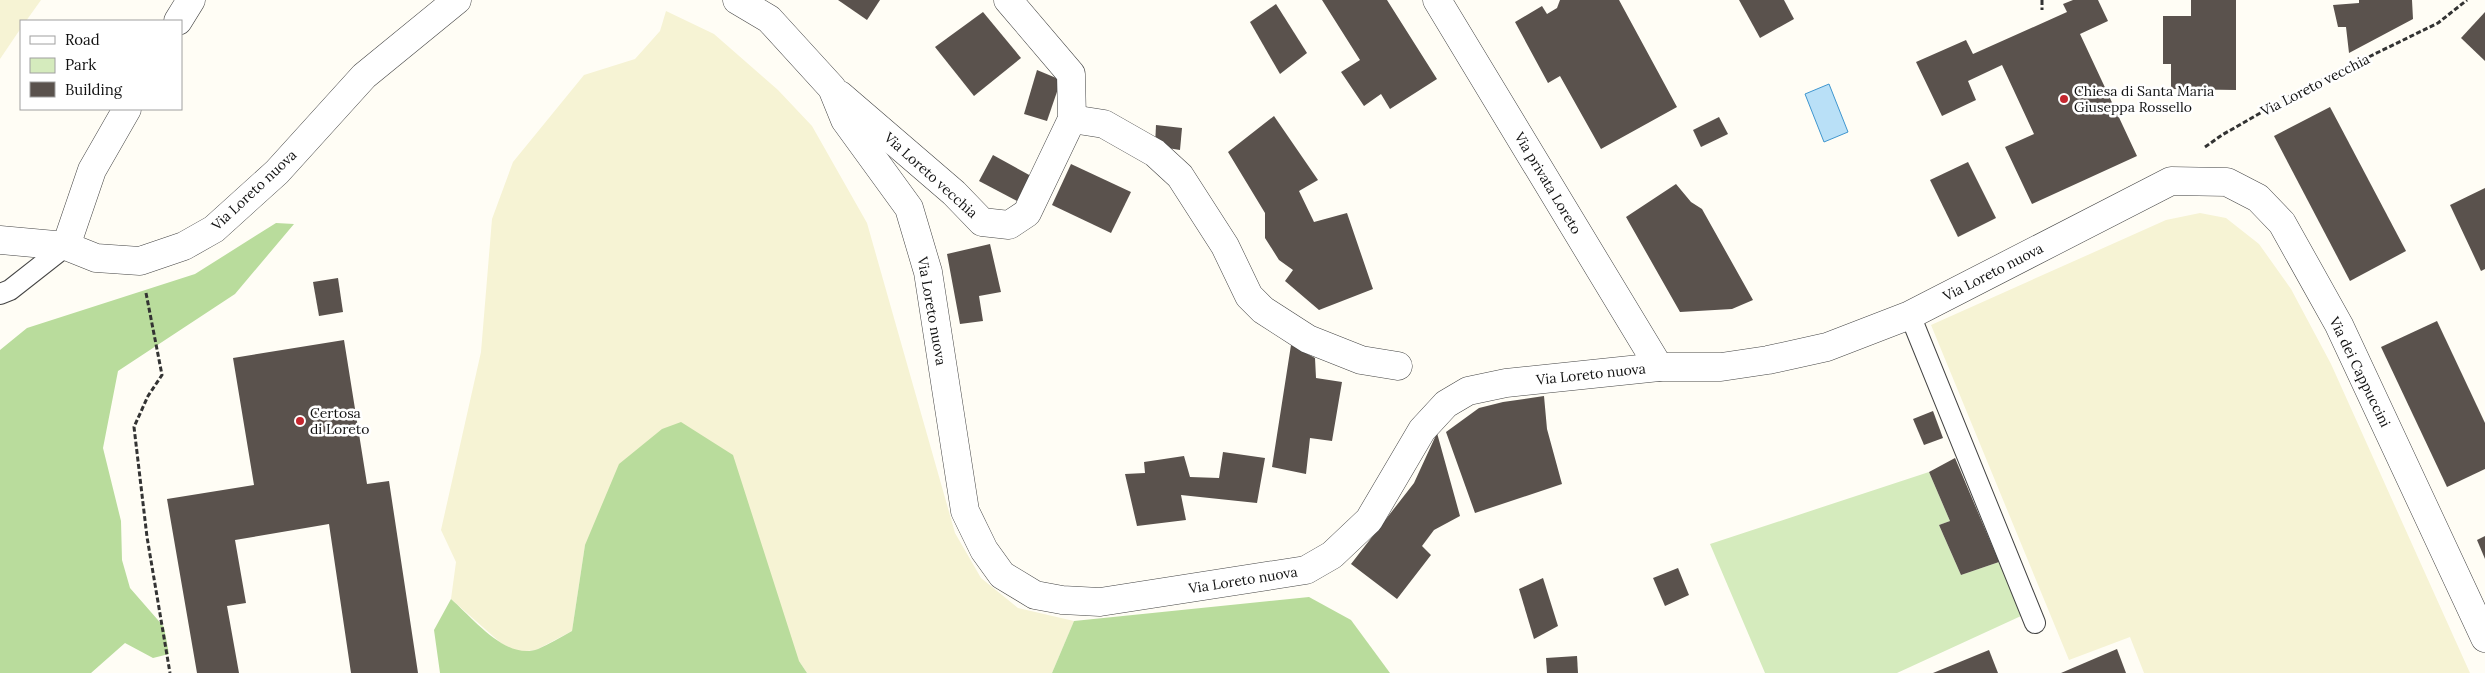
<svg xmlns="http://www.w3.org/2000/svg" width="2485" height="673" font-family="Lora,serif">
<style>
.farmland{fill:#f6f3d4}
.green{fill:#d5ebbd}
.forest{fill:#b9dc9c}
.water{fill:#b9e0f7;stroke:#3f96cf}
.building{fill:#5a524d}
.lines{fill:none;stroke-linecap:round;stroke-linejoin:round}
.service-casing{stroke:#444;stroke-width:22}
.minor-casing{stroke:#444;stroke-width:29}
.path{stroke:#333;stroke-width:3;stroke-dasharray:5 2.5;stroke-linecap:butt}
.service{stroke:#fff;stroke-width:20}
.minor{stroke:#fff;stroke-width:28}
.poi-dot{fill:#c4262e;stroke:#fff;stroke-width:2}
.labels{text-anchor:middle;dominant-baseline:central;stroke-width:5;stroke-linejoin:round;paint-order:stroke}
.street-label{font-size:14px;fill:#111;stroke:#fff}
.poi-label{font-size:14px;fill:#111;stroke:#fff;text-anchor:start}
</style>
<rect width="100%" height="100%" fill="#fffdf5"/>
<g class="farmland">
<path d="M0 0H41L26 21H21V28L0 59Z"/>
<path d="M666 11 714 34 778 90 812 126 867 223 955 533 981 578 1018 608 1074 621 1052 673H807L799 661 585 545 572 631 536 650 518 652 502 644 451 599 456 562 441 530 481 352 492 219 513 162 584 75 635 59 660 31Z"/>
<path d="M2200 213 2226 218 2259 244 2291 289 2331 364 2470 673H2144L2130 637 2069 660 1931 325 2166 220Z"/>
</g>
<path class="green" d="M1929 472 1950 521 1939 525 1961 575 1999 562 2021 616 1897 673H1765L1710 544Z"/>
<g class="forest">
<path d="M276 223 294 224 235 294 118 371 103 448 121 521 122 560 130 588 164 627 169 654 153 658 125 643 91 673H0V350L27 328 195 274Z"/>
<path d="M681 422 733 455 799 661 807 673H440L434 630 451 599C473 618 506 661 538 649 549 644 561 637 572 631L585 545 619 464 662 429Z"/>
<path d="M1309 597 1351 620 1390 673H1052L1074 621Z"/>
</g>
<path class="water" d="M1829 84 1848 132 1824 142 1805 94Z"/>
<g class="building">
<path d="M838 0H880L867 20Z"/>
<path d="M1322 0H1387L1437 79 1390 109 1381 94 1364 106 1341 72 1360 60Z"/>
<path d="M1560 0H1619L1677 107 1601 149 1560 76 1548 83 1515 22 1542 6 1547 14 1557 8Z"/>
<path d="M1739 0H1784L1794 19 1760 38Z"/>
<path d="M2073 0H2098L2108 21 2080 34 2137 156 2032 204 2005 147 2034 134 2002 65 1968 81 1976 100 1942 116 1916 62 1966 40 1973 54 2067 12 2063 4Z"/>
<path d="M2191 0H2236V90L2171 89V64H2163V16H2191Z"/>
<path d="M2359 0H2412L2413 19 2349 53 2346 27H2338L2333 5 2359 3Z"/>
<path d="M1276 4 1307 53 1280 74 1250 22Z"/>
<path d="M983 12 1021 58 974 96 935 47Z"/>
<path d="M2485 12V61L2461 38Z"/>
<path d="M1037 70 1061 80 1047 121 1024 114Z"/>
<path d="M2330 107 2406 251 2350 281 2274 136Z"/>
<path d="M1274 116 1318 180 1299 191 1314 222 1347 213 1373 289 1319 310 1285 281 1293 270 1279 260 1265 238V213L1228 152Z"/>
<path d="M1719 117 1728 134 1701 147 1693 130Z"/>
<path d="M1156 125 1182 128 1180 150 1155 146Z"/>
<path d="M993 155 1031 176 1017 201 979 181Z"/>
<path d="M1968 162 1996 218 1958 237 1930 180Z"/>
<path d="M1071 164 1131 192 1111 233 1052 205Z"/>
<path d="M1676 184 1691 202 1702 209 1753 300 1732 309 1680 312 1626 217Z"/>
<path d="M2485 188V269L2481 271 2450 205Z"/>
<path d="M990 244 1001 292 979 296 983 321 960 324 947 254Z"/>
<path d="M338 278 343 312 319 316 313 282Z"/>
<path d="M2437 321 2485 423V469L2447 487 2381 347Z"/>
<path d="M344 340 367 484 389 481 418 673H351L329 524 235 540 246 603 227 606 239 673H197L167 499 254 485 233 358Z"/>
<path d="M1291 345 1315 358 1316 378 1342 382 1332 441 1310 438 1306 474 1272 467Z"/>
<path d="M1544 396 1547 429 1562 484 1475 513 1446 432 1479 408 1503 402Z"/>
<path d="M1933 411 1943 438 1924 445 1913 419Z"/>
<path d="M1437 433 1460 516 1434 530 1422 546 1431 555 1397 599 1351 564 1414 483Z"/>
<path d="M1223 452 1265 458 1257 503 1181 495 1186 520 1137 526 1125 474 1145 473 1144 462 1184 456 1190 477 1219 478Z"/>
<path d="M1955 458 1999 562 1961 575 1939 525 1950 521 1929 472Z"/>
<path d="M2485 536V559L2477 540Z"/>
<path d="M1678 568 1689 595 1665 606 1653 578Z"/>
<path d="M1543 578 1558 626 1534 639 1519 589Z"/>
<path d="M2117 649 2126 673H2061Z"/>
<path d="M1989 650 1998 673H1933Z"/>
<path d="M1577 656 1578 673H1547L1546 658Z"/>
</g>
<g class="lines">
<defs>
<g id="service">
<path d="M0 294 10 290 66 246"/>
<path d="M1910 315 2035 623"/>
</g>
<g id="minor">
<path d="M737 0 769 19 832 88 845 120 909 208 928 272 965 511 984 550 1002 575 1035 595 1062 600 1100 602 1306 570 1332 555 1369 520 1422 430 1446 404 1468 391 1506 383 1659 367H1721L1768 360 1827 347 1910 315 2171 181 2227 182 2258 198 2282 223 2339 325 2485 638"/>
<path d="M1437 0 1659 367"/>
<path d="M178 21 191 0"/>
<path d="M840 95 954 193 982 222 1009 225 1027 213 1072 119 1071 74 1008 0"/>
<path d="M1072 119 1104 124 1155 153 1180 176 1225 246 1249 296 1263 310 1308 339 1361 360 1398 366"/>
<path d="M0 240 66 246 96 258 140 261 184 246 214 229 277 172 364 76 457 0"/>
<path d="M66 246 92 170 127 109"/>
</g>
</defs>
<use href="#service" class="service-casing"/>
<use href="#minor" class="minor-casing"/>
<g class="path">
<path d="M2042 0V10"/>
<path d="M2205 147 2222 135 2297 92 2438 23 2467 0"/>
<path d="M146 293 162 375 148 396 134 427 147 537 170 673"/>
</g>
<use href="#service" class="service"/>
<use href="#minor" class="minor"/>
</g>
<g class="poi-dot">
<circle cx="2064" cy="99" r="5"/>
<circle cx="300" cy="421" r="5"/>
</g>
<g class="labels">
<g class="street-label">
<text transform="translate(2315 85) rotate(-27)">Via Loreto vecchia</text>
<text transform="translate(931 175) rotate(42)">Via Loreto vecchia</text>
<text transform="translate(1548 183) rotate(59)">Via privata Loreto</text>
<text transform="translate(254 190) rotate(-43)">Via Loreto nuova</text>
<text transform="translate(1993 272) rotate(-27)">Via Loreto nuova</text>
<text transform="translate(932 311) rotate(80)">Via Loreto nuova</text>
<text transform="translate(2360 372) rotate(64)">Via dei Cappuccini</text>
<text transform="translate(1591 374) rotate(-6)">Via Loreto nuova</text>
<text transform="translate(1243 580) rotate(-9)">Via Loreto nuova</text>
</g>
<g class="poi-label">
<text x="2074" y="91">Chiesa di Santa Maria<tspan x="2074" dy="16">Giuseppa Rossello</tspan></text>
<text x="310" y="413">Certosa<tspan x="310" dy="16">di Loreto</tspan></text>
</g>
</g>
<rect x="20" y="20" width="162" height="90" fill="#ffffff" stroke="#a0a0a0"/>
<rect x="30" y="36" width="25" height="8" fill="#ffffff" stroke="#a0a0a0"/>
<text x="65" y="45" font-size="15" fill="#111111">Road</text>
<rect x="30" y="58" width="25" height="15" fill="#d5ebbd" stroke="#a0a0a0"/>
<text x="65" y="70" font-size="15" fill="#111111">Park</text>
<rect x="30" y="82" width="25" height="15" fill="#5a524d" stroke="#a0a0a0"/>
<text x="65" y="95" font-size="15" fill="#111111">Building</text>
</svg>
